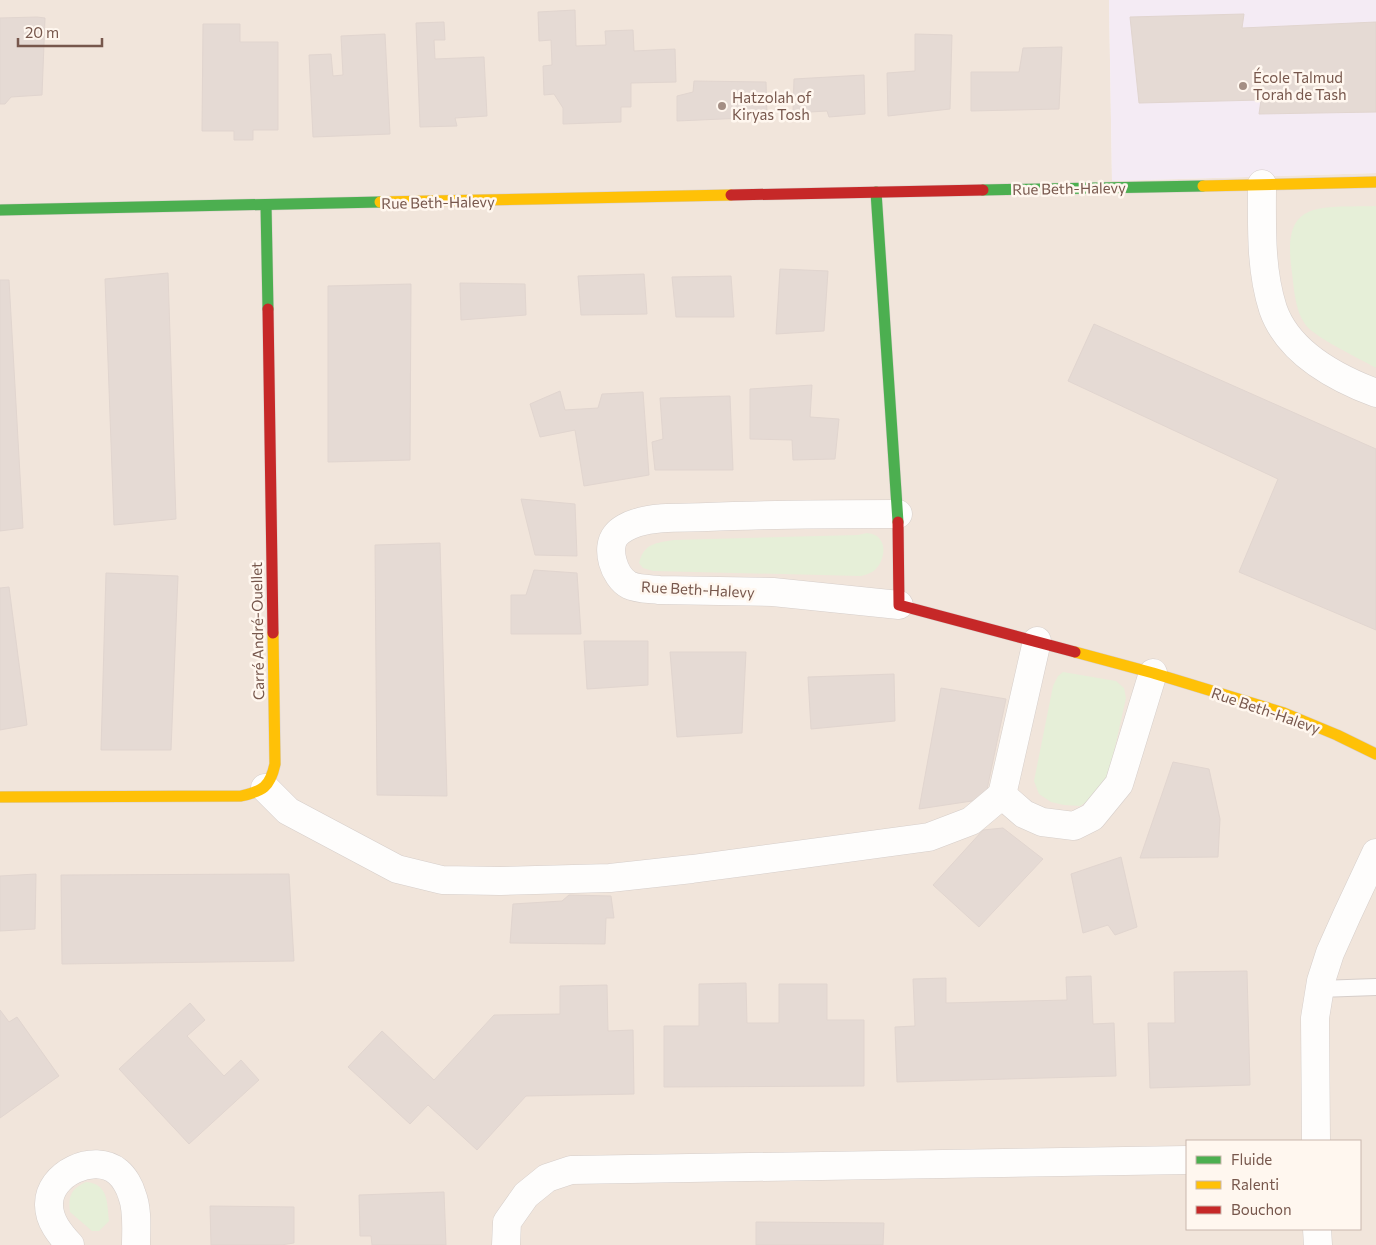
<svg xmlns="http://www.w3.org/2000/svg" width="1376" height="1245" font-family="Commissioner,sans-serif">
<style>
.residential{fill:#f1e5db;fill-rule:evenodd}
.education{fill:#f4ebf4}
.green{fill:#e6efd8}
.building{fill:#e5dad4;stroke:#e1d5cf}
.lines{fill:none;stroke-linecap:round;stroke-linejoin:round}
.lane-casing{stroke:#d6ceca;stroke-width:18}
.street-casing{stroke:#d6ceca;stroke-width:29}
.fast-casing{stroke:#d8cec9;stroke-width:12}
.slow-casing{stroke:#d8cec9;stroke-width:12}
.jam-casing{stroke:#d8cec9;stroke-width:12}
.lane{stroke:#fefdfc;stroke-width:16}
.street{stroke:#fefdfc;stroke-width:28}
.fast{stroke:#4caf50;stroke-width:11}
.slow{stroke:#ffc107;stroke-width:11}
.jam{stroke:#c62828;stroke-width:11}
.poi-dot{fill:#a48e84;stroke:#fff7ef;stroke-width:2}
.labels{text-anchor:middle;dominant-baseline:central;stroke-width:5;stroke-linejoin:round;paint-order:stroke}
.poi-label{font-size:15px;fill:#77574c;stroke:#fff7ef;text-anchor:start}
.street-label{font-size:15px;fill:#77574c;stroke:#fff7ef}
</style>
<rect width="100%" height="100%" fill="#f8f3ed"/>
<path class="residential" d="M0 0H1109L1112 181 1376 173V1245H0ZM1187 1141H1360V1229H1187Z"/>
<path class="education" d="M1109 0H1376V173L1112 181Z"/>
<g class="green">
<path d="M1376 206V368C1361 359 1313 337 1305 324 1295 310 1294 289 1292 273 1281 198 1318 208 1376 206Z"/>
<path d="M867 533C873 534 878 535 881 541 887 550 881 567 872 572 869 574 864 575 861 576L653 571 643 568 639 563C644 543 656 543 674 540L858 535Z"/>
<path d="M1063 672 1116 681 1124 688 1126 698 1109 774 1099 791 1089 800 1080 806 1064 805 1051 802 1039 794 1034 781 1053 686 1058 676Z"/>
<path d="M86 1182C109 1184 107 1203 109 1221L99 1231H92L70 1212C68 1196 71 1189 86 1182Z"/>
</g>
<g class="building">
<path d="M575 10 576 46 606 45 605 31 633 30 634 51 675 49 676 82 631 83V107H621V122L563 124V108L554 94 544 95 543 66 552 65 551 40 539 41 538 12Z"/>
<path d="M1244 14 1242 28 1376 22V112L1259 114 1261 100 1139 103 1130 17Z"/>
<path d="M37 17 45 18 42 95 11 97 5 104H0V18Z"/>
<path d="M444 22 445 40H434L435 59 484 57 487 116 455 118 457 126 420 127 416 23Z"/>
<path d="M203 24H240V42H278V130H253V140H234V131H202Z"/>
<path d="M385 34 390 134 313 137 309 55 331 54 333 76 343 75 341 36Z"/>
<path d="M915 34 952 35 950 109 888 116 887 73 915 71Z"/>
<path d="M1062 47 1059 109 971 111V72H1019L1023 48Z"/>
<path d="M864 75 865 114 829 117 827 111 793 113 794 79Z"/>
<path d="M694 81 766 82 767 117 677 121V96L693 92Z"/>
<path d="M780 269 828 271 824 331 776 334Z"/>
<path d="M168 273 176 519 114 525 105 279Z"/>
<path d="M644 274 647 314 581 315 578 276Z"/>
<path d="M731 276 734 317H676L672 277Z"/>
<path d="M0 280H9L23 528 0 531Z"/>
<path d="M460 283 525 284 526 315 461 320Z"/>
<path d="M411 284 410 460 328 462V286Z"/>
<path d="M1094 324 1376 449V630L1239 572 1278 479 1068 381Z"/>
<path d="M812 385 810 417 839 419 835 459 793 460 792 440 750 439V389Z"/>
<path d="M560 391 565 410 598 408 602 394 643 392 649 475 584 486 575 430 540 437 530 404Z"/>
<path d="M730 396 733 470H655L652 442 663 439 660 398Z"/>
<path d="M521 499 575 504 577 556 535 555Z"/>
<path d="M440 543 447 796 377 795 375 545Z"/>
<path d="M534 570 577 573 581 634H511V595H526Z"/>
<path d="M106 573 178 576 171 750H101Z"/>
<path d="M9 587 27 725 0 730V588Z"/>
<path d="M584 641H648V685L587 689Z"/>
<path d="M670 652H746L742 733 677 737Z"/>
<path d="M894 674 895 721 811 729 808 677Z"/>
<path d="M941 688 1006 699 985 799 919 809Z"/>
<path d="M1173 762 1209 769 1220 819 1218 857 1140 858Z"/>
<path d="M1003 828 1043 859 979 927 933 885 983 830Z"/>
<path d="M1121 857 1137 927 1115 935 1108 925 1083 933 1071 874Z"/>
<path d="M36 874 35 929 0 931V876Z"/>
<path d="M289 874 294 961 62 964 61 875Z"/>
<path d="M569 895 611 896 614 918H606L605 944 510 943 513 904 562 901Z"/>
<path d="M1247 971 1250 1085 1150 1088 1148 1023H1175L1174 972Z"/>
<path d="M1091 976 1093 1024 1114 1023 1116 1076 897 1082 895 1027 915 1026 913 979 946 978V1003L1067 1000 1066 977Z"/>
<path d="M746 983 747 1023H779V984H827V1020H864V1086L664 1087V1026H699V984Z"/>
<path d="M607 985 608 1031 633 1030 634 1094 526 1096 477 1150 428 1105 410 1124 348 1067 382 1031 434 1080 494 1015 560 1014V986Z"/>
<path d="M190 1003 205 1020 187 1036 224 1076 241 1060 259 1080 189 1144 119 1069Z"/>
<path d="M0 1010 9 1022 17 1017 59 1076 0 1118Z"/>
<path d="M444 1192 446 1245H372L371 1236H360L359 1195Z"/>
<path d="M210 1206 294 1207V1243L281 1245H211Z"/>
<path d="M756 1222 884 1223 883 1245H756Z"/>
</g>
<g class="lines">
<defs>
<path id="lane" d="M1319 989 1376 987"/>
<g id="street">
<path d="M1262 184C1262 225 1260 269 1273 309 1288 352 1336 378 1376 393"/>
<path d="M898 514C834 514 771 514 707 517 684 518 658 516 636 523 629 525 620 530 616 535 605 548 614 577 629 585 637 589 650 589 659 590L773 592 899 605"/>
<path d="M265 788 288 811 397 869 442 880 500 881 610 878 692 869 929 837 971 821 1002 795"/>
<path d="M1002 795 1024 814 1042 822 1074 826 1092 817 1119 784 1153 673"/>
<path d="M1002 795 1037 641"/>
<path d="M1316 1141 1315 1018 1321 981 1330 953 1347 915 1376 853"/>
<path d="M1317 1229 1318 1245"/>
<path d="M70 1245C60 1234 49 1221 49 1205 48 1174 94 1152 118 1172 124 1177 130 1187 132 1195 138 1210 136 1229 136 1245"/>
<path d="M506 1245 507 1222 526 1195 547 1178 571 1170 1187 1160"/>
</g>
<g id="fast">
<path d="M983 190 1203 186"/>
<path d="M876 192 898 522"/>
<path d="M266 205 268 309"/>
<path d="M0 210 380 202"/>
</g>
<g id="slow">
<path d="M1203 186 1376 182"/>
<path d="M380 202 731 195"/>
<path d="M1075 652 1153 673 1284 713 1337 735 1376 754"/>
<path d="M0 797 241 796C263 791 270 787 275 764L273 633"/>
</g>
<g id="jam">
<path d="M731 195 983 190"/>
<path d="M268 309 273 633"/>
<path d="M898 522 899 605 1075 652"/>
</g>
</defs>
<use href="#lane" class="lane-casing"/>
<use href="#street" class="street-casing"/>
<use href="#fast" class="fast-casing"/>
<use href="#slow" class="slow-casing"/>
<use href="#jam" class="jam-casing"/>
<use href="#lane" class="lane"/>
<use href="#street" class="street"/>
<use href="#fast" class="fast"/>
<use href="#slow" class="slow"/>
<use href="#jam" class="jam"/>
</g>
<g class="poi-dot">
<circle cx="1243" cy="86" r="5"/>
<circle cx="722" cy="106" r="5"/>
</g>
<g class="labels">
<g class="poi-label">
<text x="1253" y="77">École Talmud<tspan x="1253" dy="17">Torah de Tash</tspan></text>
<text x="732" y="97">Hatzolah of<tspan x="732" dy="17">Kiryas Tosh</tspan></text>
</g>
<g class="street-label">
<text transform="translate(1069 188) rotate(-1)">Rue Beth-Halevy</text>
<text transform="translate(438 202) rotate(-1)">Rue Beth-Halevy</text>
<text transform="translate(698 589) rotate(3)">Rue Beth-Halevy</text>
<text transform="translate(257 631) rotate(-91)">Carré André-Ouellet</text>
<text transform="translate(1266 710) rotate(19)">Rue Beth-Halevy</text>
</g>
</g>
<rect x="1186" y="1140" width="175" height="90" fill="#fff7ef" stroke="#c9b7ae"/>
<rect x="1196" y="1156" width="25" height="8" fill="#4caf50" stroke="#c9b7ae"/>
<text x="1231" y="1165" font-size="15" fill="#77574c">Fluide</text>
<rect x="1196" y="1181" width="25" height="8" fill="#ffc107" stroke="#c9b7ae"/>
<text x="1231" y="1190" font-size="15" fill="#77574c">Ralenti</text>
<rect x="1196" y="1206" width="25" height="8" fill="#c62828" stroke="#c9b7ae"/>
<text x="1231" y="1215" font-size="15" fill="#77574c">Bouchon</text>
<path d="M18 38v8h84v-8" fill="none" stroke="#77574c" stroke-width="2.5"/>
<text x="25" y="38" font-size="15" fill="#77574c" stroke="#fff7ef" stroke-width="4" paint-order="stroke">20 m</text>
</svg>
